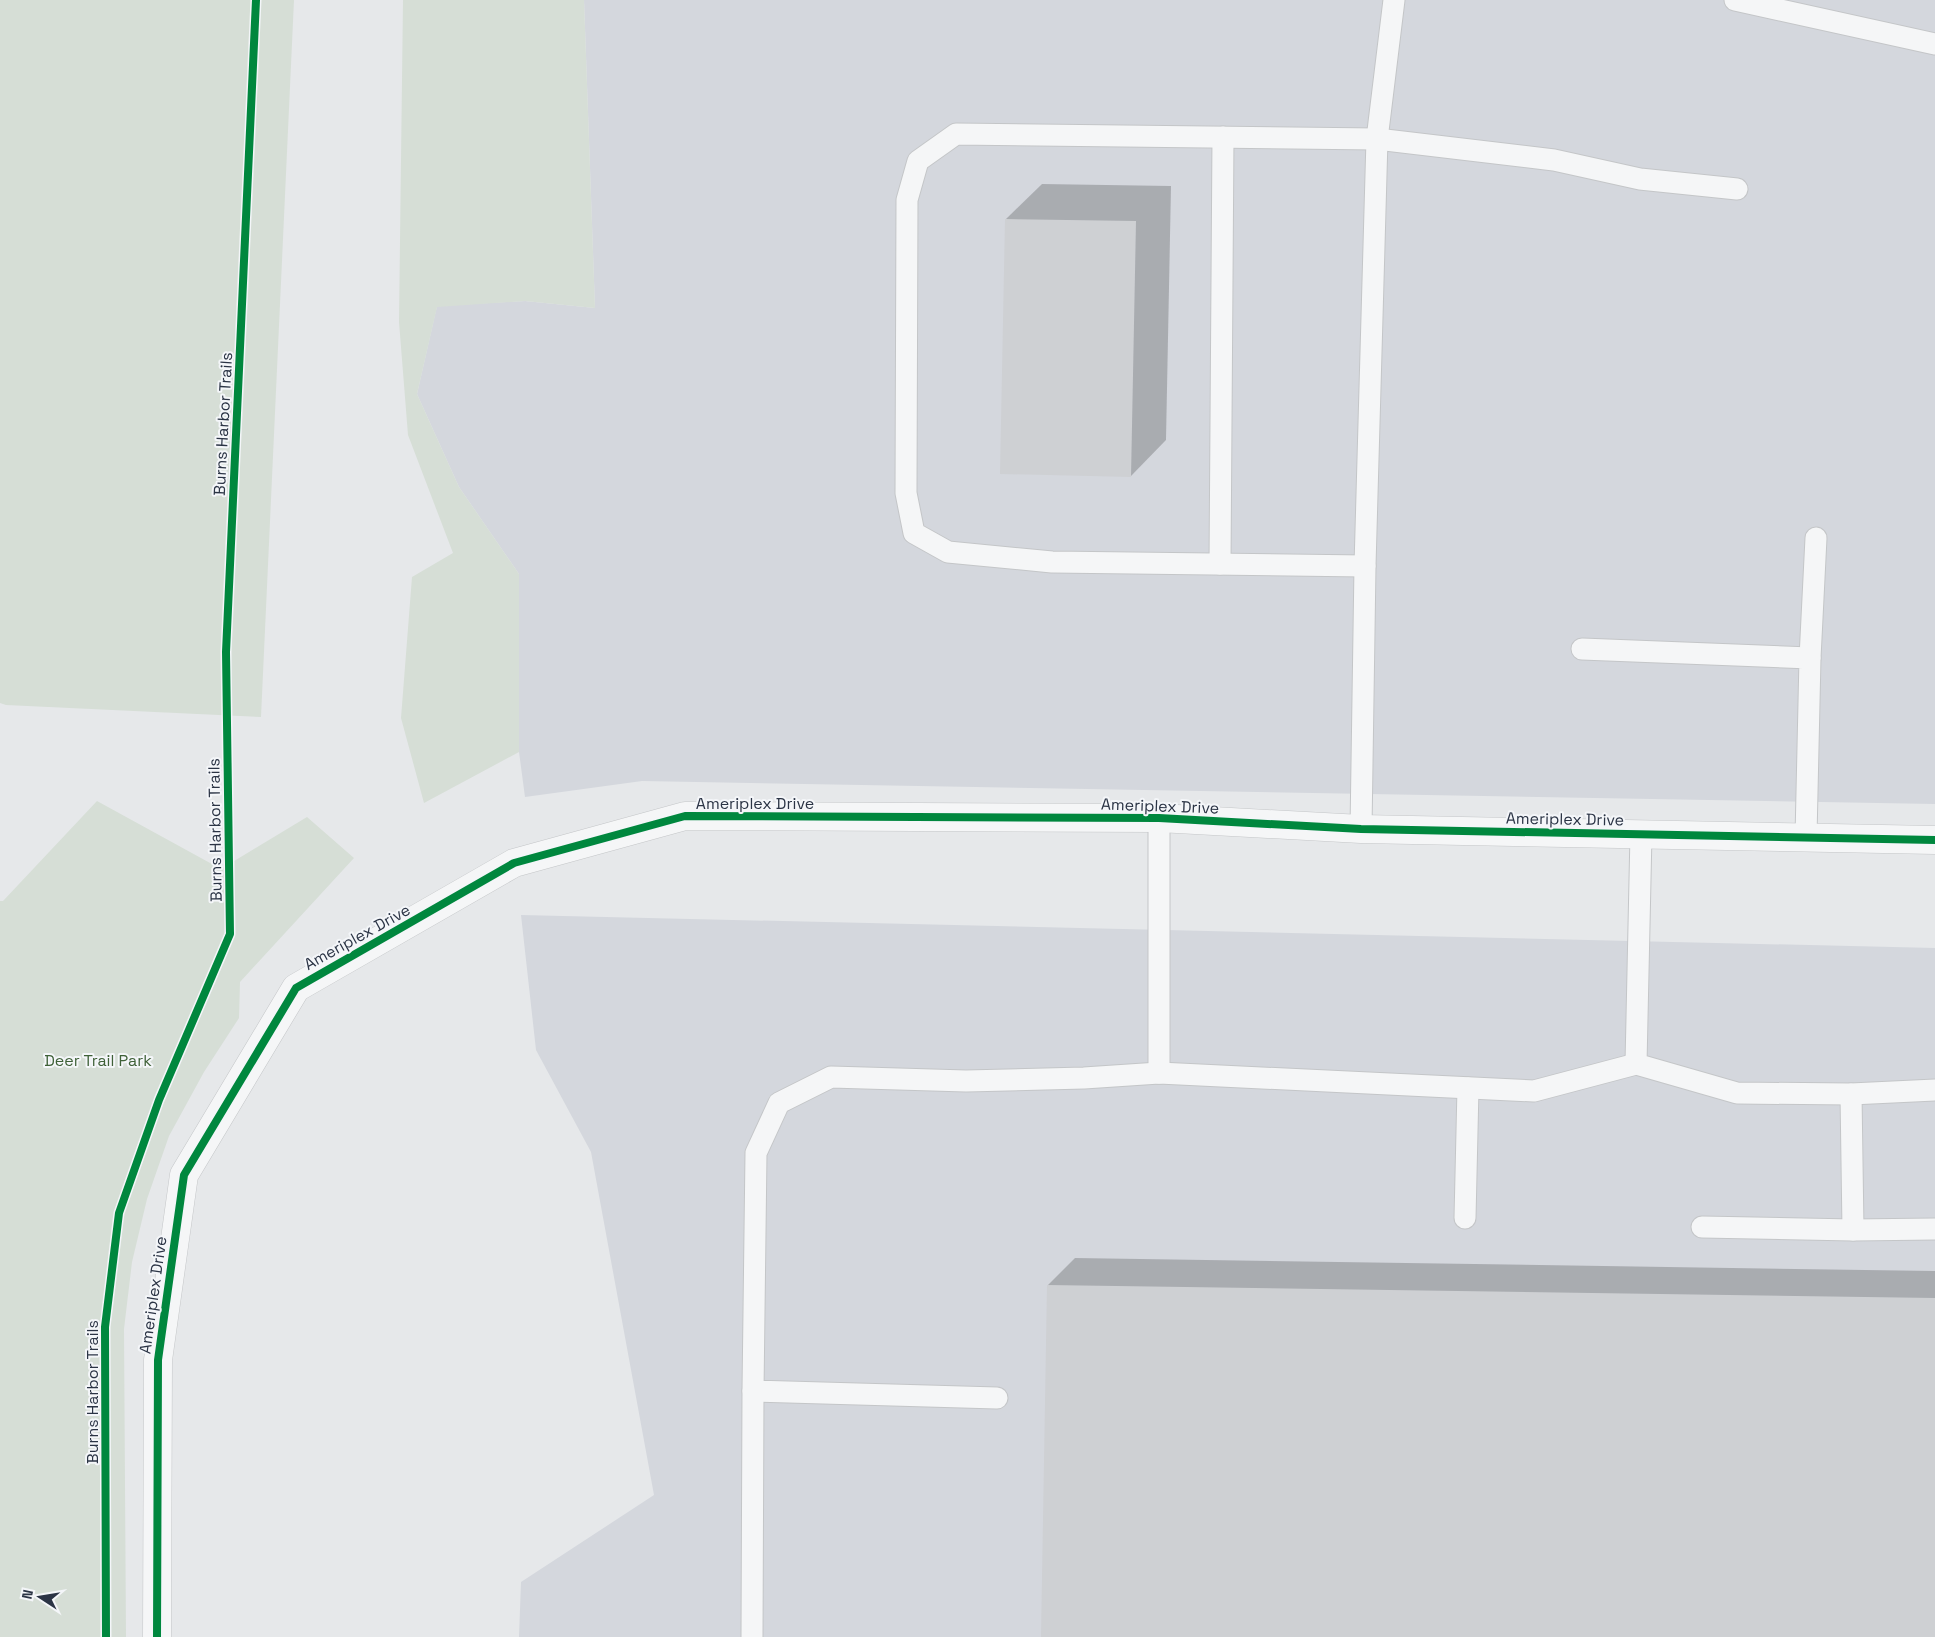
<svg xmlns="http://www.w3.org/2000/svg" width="1935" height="1637" font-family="'Space Grotesk',sans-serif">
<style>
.built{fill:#d4d7dd}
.green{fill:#d6ded6}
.shadow{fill:#0003}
.building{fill:#ced0d3}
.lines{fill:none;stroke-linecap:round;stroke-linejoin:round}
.service-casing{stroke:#c4c6c8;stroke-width:23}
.minor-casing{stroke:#c4c6c8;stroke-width:29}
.service{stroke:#f5f6f7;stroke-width:21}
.minor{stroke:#f5f6f7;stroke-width:28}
.cycleway-casing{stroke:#f4f6f9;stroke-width:11}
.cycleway{stroke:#00873e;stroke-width:8}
.labels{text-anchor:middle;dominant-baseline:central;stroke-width:4;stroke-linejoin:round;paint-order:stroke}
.street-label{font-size:16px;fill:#2b3445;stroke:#f4f6f9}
.park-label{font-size:16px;fill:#3f6138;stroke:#f4f6f9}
</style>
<rect width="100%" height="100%" fill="#e6e8ea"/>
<g class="built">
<path d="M584 0H1935V804L642 781 525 797 519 752V574L459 487 417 394 437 306 525 301 595 308Z"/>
<path d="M521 915 1935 948V1637H519L521 1582 654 1495 591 1152 536 1050Z"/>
</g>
<g class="green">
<path d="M0 0H294L261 717 6 705 0 703Z"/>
<path d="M403 0H584L595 308 525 301 437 307 417 394 459 487 519 574V752L424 803 401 718 412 577 453 553 408 435 399 322Z"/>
<path d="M97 801 221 869 307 817 354 858 240 982 239 1018 204 1072 169 1136 147 1199 132 1262 124 1329 126 1637H0V901H3Z"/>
</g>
<g class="shadow">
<path d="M1042 184 1171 186 1166 440 1131 476 1006 219Z"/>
<path d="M1075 1258 1935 1271V1637H1042L1048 1285Z"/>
</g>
<g class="building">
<path d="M1005 219 1136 221 1131 477 1000 474Z"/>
<path d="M1047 1285 1935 1298V1637H1041Z"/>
</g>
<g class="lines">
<defs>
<g id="service">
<path d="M1735 0 1935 44"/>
<path d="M1220 564 1223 137"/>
<path d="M1365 566 1052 562 948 552 914 533 906 493 907 200 918 161 956 134 1377 139 1554 160 1640 179 1737 189"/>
<path d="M1582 649 1810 658 1806 837"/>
<path d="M1810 658 1816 538"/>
<path d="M1361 829 1365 566 1377 139 1394 0"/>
<path d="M1641 834 1636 1064 1737 1093 1851 1094 1935 1090"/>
<path d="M1159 1073V818"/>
<path d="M1851 1094 1853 1230"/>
<path d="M1465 1218 1468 1088"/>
<path d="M1702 1227 1853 1230 1935 1229"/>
<path d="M997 1398 753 1391 756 1153 779 1103 831 1077 966 1081 1084 1078 1159 1073 1534 1091 1636 1064"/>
<path d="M752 1637 753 1391"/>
</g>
<path id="minor" d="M157 1637 158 1360 184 1175 296 988 514 863 685 816 1159 818 1361 829 1935 840"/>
</defs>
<use href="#service" class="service-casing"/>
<use href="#minor" class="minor-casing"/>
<use href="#service" class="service"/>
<use href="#minor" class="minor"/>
<defs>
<g id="cycleway">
<path d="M106 1637 105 1327 119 1213 159 1100 230 934 226 652 256 0"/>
<path d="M157 1637 158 1360 184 1175 296 988 514 863 685 816 1159 818 1361 829 1935 840"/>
</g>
</defs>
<use href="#cycleway" class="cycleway-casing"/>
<use href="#cycleway" class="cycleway"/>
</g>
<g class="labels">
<g class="street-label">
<text transform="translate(223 424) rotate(-87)">Burns Harbor Trails</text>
<text x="755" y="803">Ameriplex Drive</text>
<text transform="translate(1160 806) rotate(2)">Ameriplex Drive</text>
<text transform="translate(1565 819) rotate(1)">Ameriplex Drive</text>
<text transform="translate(215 830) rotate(-91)">Burns Harbor Trails</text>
<text transform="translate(357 937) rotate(-29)">Ameriplex Drive</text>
<text transform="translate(153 1295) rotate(-82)">Ameriplex Drive</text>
<text transform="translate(92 1392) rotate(-90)">Burns Harbor Trails</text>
</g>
<g class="park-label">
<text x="98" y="1060">Deer Trail Park</text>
</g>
</g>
<g transform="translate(40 1597) rotate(282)" stroke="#f4f6f9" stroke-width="4" paint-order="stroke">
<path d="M0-4L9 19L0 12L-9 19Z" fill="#2b3445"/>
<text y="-8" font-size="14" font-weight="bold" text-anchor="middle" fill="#2b3445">N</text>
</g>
</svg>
